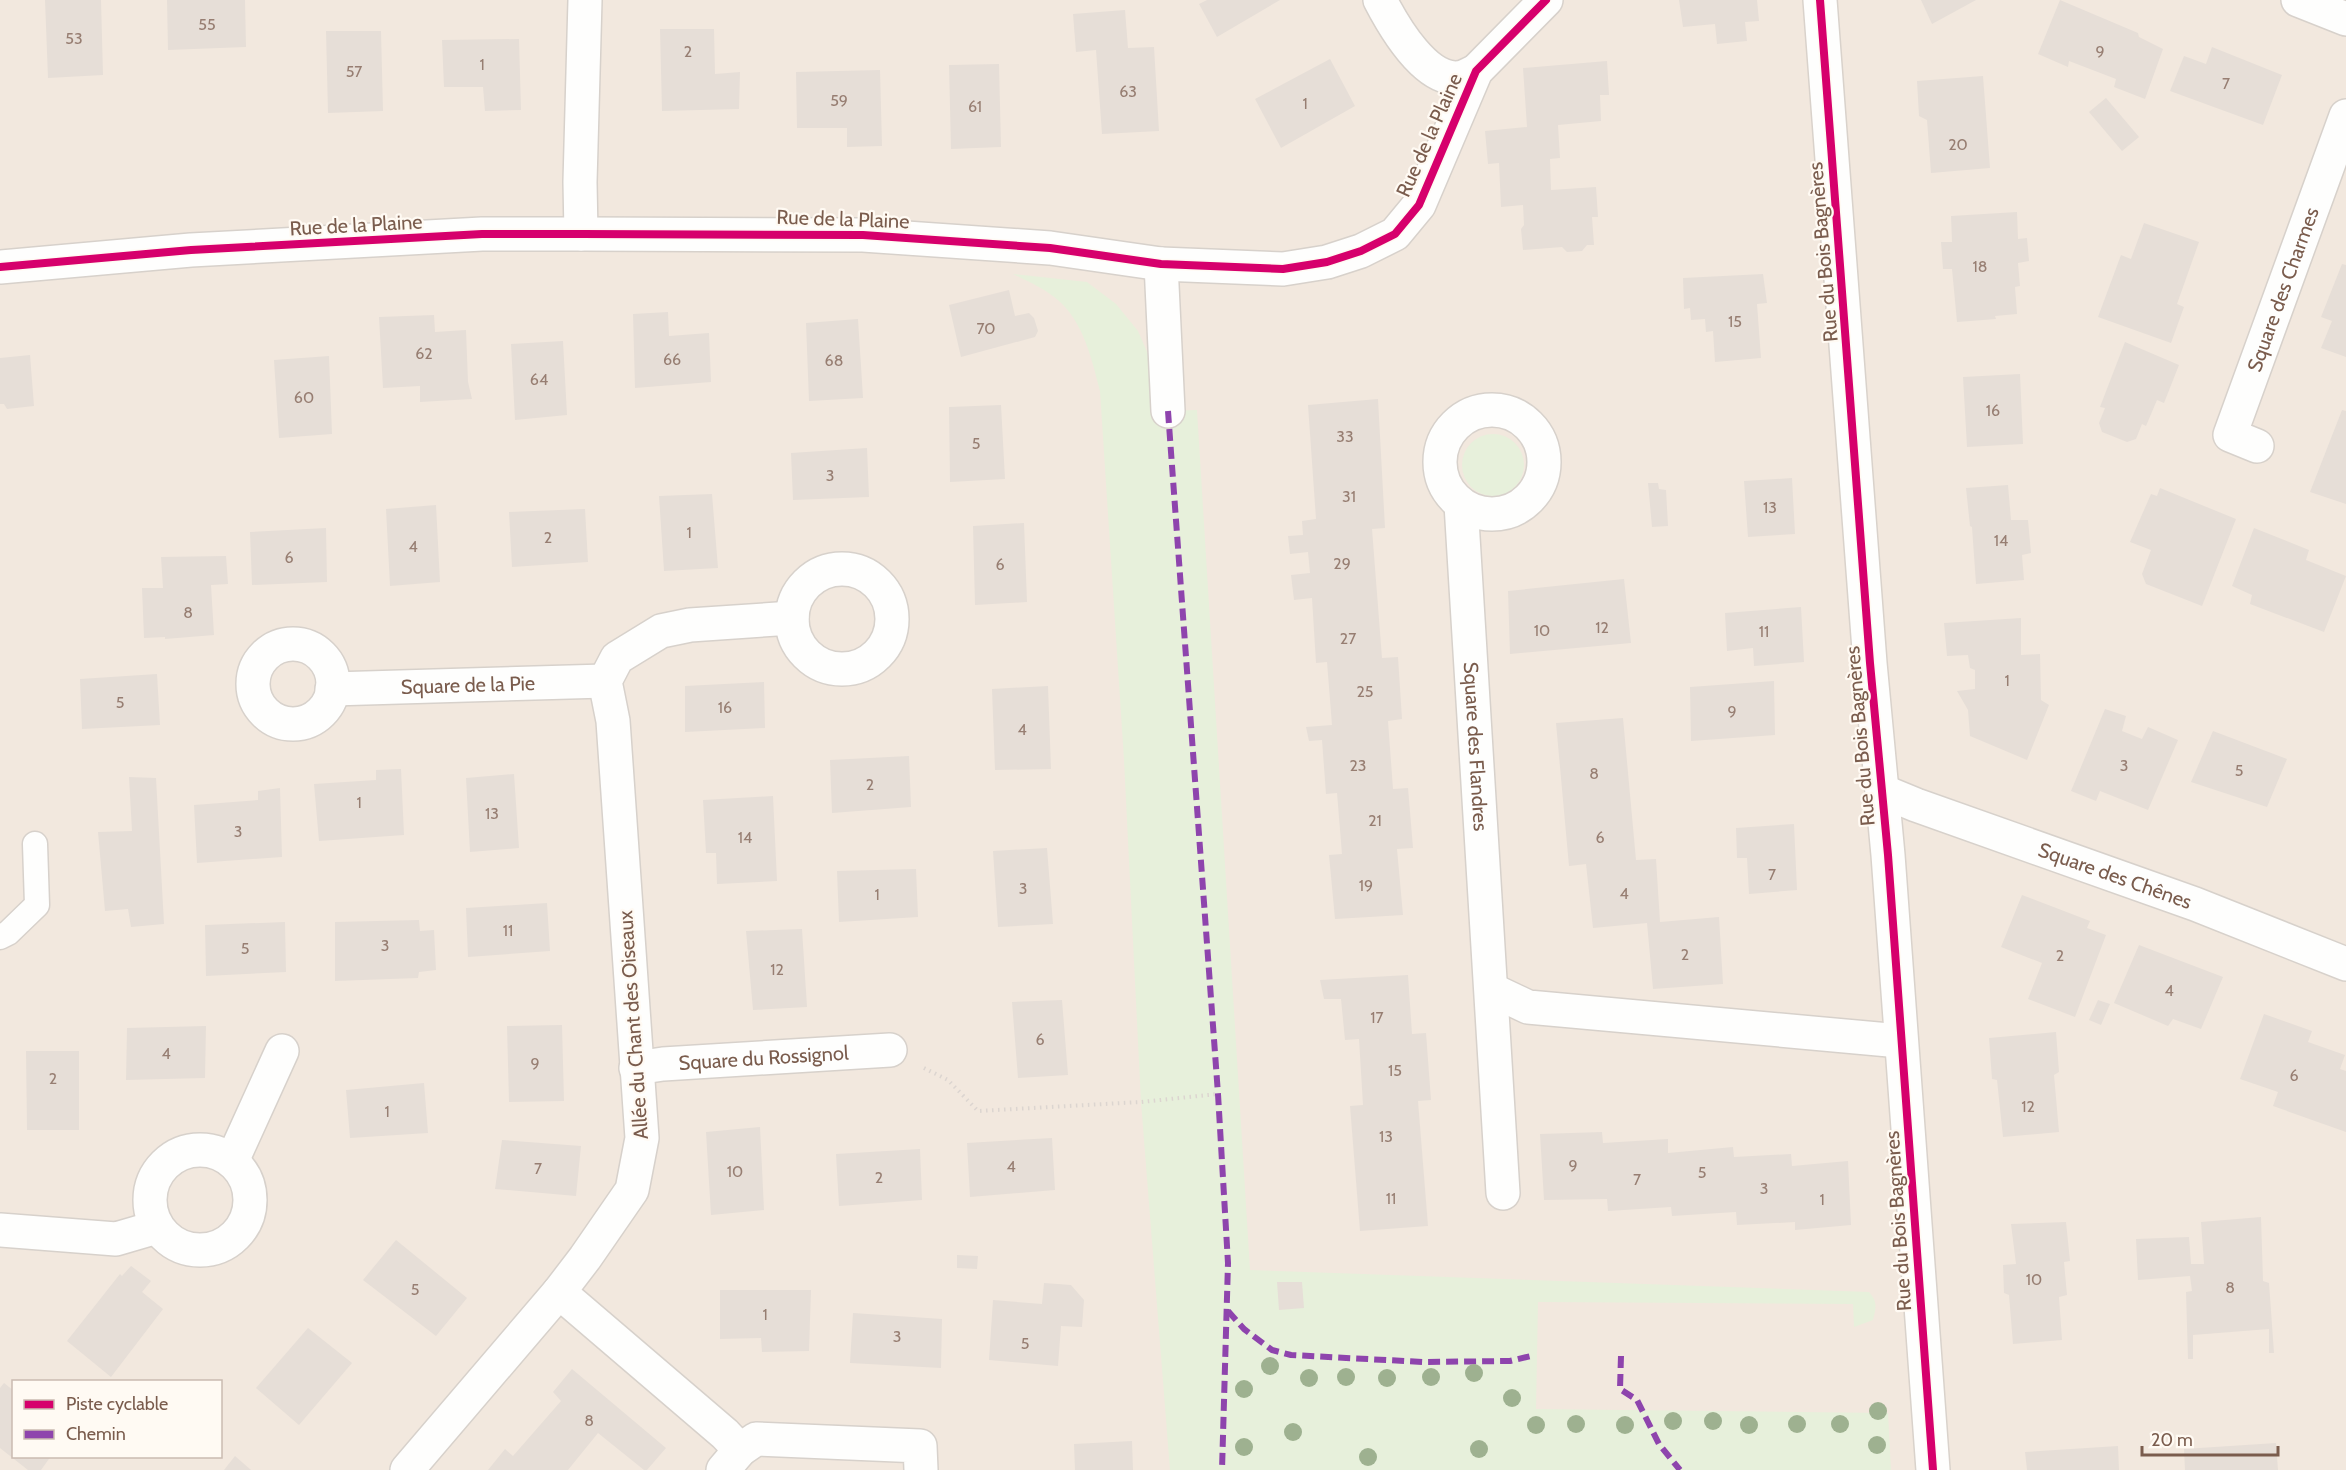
<svg xmlns="http://www.w3.org/2000/svg" width="2346" height="1470" font-family="Cabin,sans-serif">
<style>
.residential{fill:#f2e8de;fill-rule:evenodd}
.green{fill:#e7f0db}
.building{fill:#e6ded7}
.lines{fill:none;stroke-linecap:round;stroke-linejoin:round}
.lane-casing{stroke:#d7d1cb;stroke-width:27}
.street-casing{stroke:#d7d1cb;stroke-width:36}
.secondary-casing{stroke:#d9d2cb;stroke-width:36}
.path{stroke:#dcd5d0;stroke-width:4;stroke-dasharray:1.5 4.5;stroke-linecap:butt}
.lane{stroke:#fefefd;stroke-width:24}
.street{stroke:#fefefd;stroke-width:33}
.secondary{stroke:#fefefd;stroke-width:33}
.quiet{stroke:#8e44ad;stroke-width:6;stroke-dasharray:12 6;stroke-linecap:butt}
.cycleway-casing{stroke:#fffaf3;stroke-width:11}
.cycleway{stroke:#d6006c;stroke-width:8}
.tree{fill:#9eb190}
.labels{text-anchor:middle;dominant-baseline:central;stroke-width:4.5;stroke-linejoin:round;paint-order:stroke}
.number-label{font-size:16px;fill:#977e72}
.street-label{font-size:20px;fill:#7a5c4d;stroke:#fffaf3}
</style>
<rect width="100%" height="100%" fill="#f9f5f0"/>
<path class="residential" d="M0 0H2346V1470H0ZM14 1382H220V1456H14Z"/>
<g class="green">
<path d="M1013 274 1087 282 1116 304 1138 331 1148 354 1156 385 1168 411 1197 410 1250 1270 1869 1292C1878 1302 1876 1308 1873 1320L1854 1327 1853 1304 1538 1302 1536 1409 1888 1413 1891 1470H1170L1141 1102 1124 760 1100 391C1091 356 1082 315 1050 294 1039 286 1025 280 1013 274Z"/>
<circle cx="1493" cy="465" r="31"/>
</g>
<g class="building">
<path d="M45 0H101L103 75 48 78Z"/>
<path d="M167 0H245L246 47 168 50Z"/>
<path d="M1207 0H1280L1217 37 1199 4Z"/>
<path d="M1679 0H1757L1759 21 1745 22 1747 41 1717 44 1715 24 1683 27Z"/>
<path d="M1921 0H1976L1932 24Z"/>
<path d="M2060 0 2138 33 2139 37 2163 49 2145 99 2114 87 2116 79 2069 61 2068 67 2038 54Z"/>
<path d="M1125 10 1128 48 1154 47 1159 131 1102 134 1096 50 1076 52 1073 14Z"/>
<path d="M660 29H714L715 74 740 72 739 109 662 111Z"/>
<path d="M326 31H381L383 111 328 113Z"/>
<path d="M519 39 521 110 485 111 483 87H444L442 40Z"/>
<path d="M2212 47 2282 75 2263 125 2170 91 2184 56 2206 64Z"/>
<path d="M1330 59 1355 106 1281 148 1255 99Z"/>
<path d="M1607 61 1609 95H1600L1601 121 1558 125 1560 158 1550 159 1551 190 1596 187 1598 217H1592L1594 245H1587L1582 251 1567 252 1562 247 1523 250 1521 229 1524 225 1523 205 1501 207 1499 163 1488 164 1485 131 1527 127 1523 68Z"/>
<path d="M999 64 1001 147 951 149 949 65Z"/>
<path d="M880 70 882 146 847 147V128H797L796 72Z"/>
<path d="M1983 76 1990 168 1931 173 1927 120 1919 116 1917 81Z"/>
<path d="M2106 98 2139 137 2122 151 2089 112Z"/>
<path d="M2017 212 2018 239 2027 238 2029 261 2018 263 2020 286 2015 287 2017 314 1995 316 1996 319 1957 322 1952 269H1943L1941 242H1952L1951 216Z"/>
<path d="M2144 223 2199 242 2177 304 2184 307 2171 343 2098 317 2121 255 2131 259Z"/>
<path d="M2342 264 2346 265V357L2321 348 2332 321 2321 317Z"/>
<path d="M1763 274 1767 303 1757 304 1761 358 1715 362 1713 331 1706 332 1705 319 1691 320 1690 308 1684 309 1683 278Z"/>
<path d="M1009 290 1015 316 1029 313 1034 318 1038 331 1035 337 961 357 949 305Z"/>
<path d="M668 312 669 336 709 333 711 382 635 388 633 314Z"/>
<path d="M434 315 435 332 466 330 468 382 472 399 420 402V386L383 388 379 317Z"/>
<path d="M858 319 863 398 809 401 806 323Z"/>
<path d="M563 341 567 415 515 420 511 344Z"/>
<path d="M2125 342 2179 365 2164 403 2157 400 2146 426 2142 424 2136 439 2127 442 2102 432 2099 423 2105 408 2100 407Z"/>
<path d="M30 355 34 406 7 409 4 404H0V358Z"/>
<path d="M329 356 332 434 279 438 274 360Z"/>
<path d="M2020 374 2023 444 1967 447 1963 377Z"/>
<path d="M1378 399 1385 528 1372 529 1382 658 1398 657 1402 719 1388 721 1393 789 1408 788 1413 848 1397 849 1403 915 1335 919 1329 855 1342 854 1337 793 1326 794 1322 740 1309 741 1306 727 1332 725 1327 662 1316 663 1312 598 1294 600 1291 575 1310 573 1308 552 1290 554 1288 536 1303 535 1302 521 1316 519 1308 405Z"/>
<path d="M1001 405 1005 479 950 482 949 407Z"/>
<path d="M2342 410 2346 411V504L2310 492Z"/>
<path d="M867 448 869 497 793 500 791 453Z"/>
<path d="M1792 478 1795 534 1748 537 1744 481Z"/>
<path d="M1648 483H1658L1659 489 1666 490 1668 526 1652 527Z"/>
<path d="M2008 485 2011 520H2028L2031 553 2022 555 2024 580 1976 584 1972 527 1970 526 1966 488Z"/>
<path d="M2160 488 2236 519 2202 606 2146 584 2142 574 2151 550 2130 542 2151 494 2157 496Z"/>
<path d="M712 494 718 568 664 571 659 496Z"/>
<path d="M436 505 440 582 390 586 386 509Z"/>
<path d="M585 509 588 562 512 567 509 512Z"/>
<path d="M1024 523 1027 602 975 605 973 526Z"/>
<path d="M326 528 327 582 252 585 250 532Z"/>
<path d="M2254 528 2309 550 2306 560 2346 576 2324 632 2250 604 2252 595 2232 586Z"/>
<path d="M226 556 228 584 211 585 214 635 165 639V637L144 638 142 588H163L161 557Z"/>
<path d="M1624 579 1631 643 1510 654 1508 591Z"/>
<path d="M1801 607 1804 662 1754 666 1753 648 1727 651 1725 613Z"/>
<path d="M2021 618V655L2040 654 2041 700 2049 705 2027 760 1970 736 1968 710 1957 691 1975 689V670L1970 668 1968 655 1947 656 1944 623Z"/>
<path d="M157 674 160 725 82 729 80 679Z"/>
<path d="M1774 681 1775 735 1691 741 1690 687Z"/>
<path d="M764 682 765 728 685 732V686Z"/>
<path d="M1048 686 1051 769 995 770 992 689Z"/>
<path d="M2105 709 2126 716 2122 731 2142 739 2148 727 2178 740 2148 810 2100 791 2096 801 2071 791Z"/>
<path d="M1623 718 1636 860 1656 859 1660 922 1719 917 1723 984 1653 989 1647 923 1593 928 1586 864 1569 866 1556 723Z"/>
<path d="M2213 731 2287 759 2267 807 2191 782Z"/>
<path d="M909 756 911 807 832 813 830 760Z"/>
<path d="M401 769 404 835 319 841 314 784 376 780V770Z"/>
<path d="M514 774 519 848 470 852 466 778Z"/>
<path d="M129 777 156 778 164 924 131 927 128 909 105 911 98 832 132 831Z"/>
<path d="M280 788 282 857 197 863 194 805 258 800V791Z"/>
<path d="M773 796 777 881 717 884 716 853H706L703 800Z"/>
<path d="M1794 824 1797 890 1749 894 1747 858H1737L1736 828Z"/>
<path d="M1047 848 1053 924 998 927 993 851Z"/>
<path d="M916 869 918 917 839 922 837 871Z"/>
<path d="M2022 895 2090 921 2087 928 2106 935 2075 1017 2028 999 2042 963 2001 947Z"/>
<path d="M547 903 550 951 468 957 466 908Z"/>
<path d="M419 920 420 931 434 930 436 970 419 972 418 978 335 981V922Z"/>
<path d="M285 922 286 972 206 976 205 925Z"/>
<path d="M802 929 807 1007 753 1010 746 931Z"/>
<path d="M2139 945 2223 977 2201 1029 2173 1019 2168 1026 2114 1003Z"/>
<path d="M1408 975 1412 1034 1426 1033 1431 1100 1418 1101 1428 1226 1360 1231 1350 1106 1363 1105 1359 1039 1345 1040 1341 999H1324L1320 980Z"/>
<path d="M1062 1000 1068 1075 1018 1078 1012 1002Z"/>
<path d="M2098 1000 2110 1004 2101 1025 2089 1020Z"/>
<path d="M2264 1014 2312 1031 2308 1042 2345 1055 2340 1069 2346 1071V1132L2273 1106 2278 1092 2240 1079Z"/>
<path d="M562 1025 564 1101 509 1102 507 1026Z"/>
<path d="M206 1026 205 1078 126 1080 127 1028Z"/>
<path d="M2056 1032 2059 1072 2054 1075 2059 1132 2003 1137 1997 1080 1992 1079 1989 1038Z"/>
<path d="M26 1051H79V1130H27Z"/>
<path d="M424 1083 428 1133 350 1138 346 1090Z"/>
<path d="M760 1127 764 1210 711 1215 706 1132Z"/>
<path d="M1602 1132 1603 1143 1668 1139V1153L1733 1147 1734 1157 1791 1154 1792 1166 1848 1161 1851 1225 1795 1230V1222L1737 1225 1736 1212 1672 1216 1671 1207 1608 1211 1607 1199 1544 1200 1540 1134Z"/>
<path d="M1052 1138 1055 1190 970 1197 967 1143Z"/>
<path d="M502 1140 581 1146 576 1196 495 1189Z"/>
<path d="M920 1149 922 1200 839 1206 836 1154Z"/>
<path d="M2261 1217 2263 1281 2269 1283 2274 1353H2269V1329L2193 1335V1359H2188L2186 1292 2192 1291 2190 1276 2138 1280 2136 1239 2189 1237 2191 1264H2204L2201 1222Z"/>
<path d="M2066 1222 2070 1261 2064 1262 2067 1295 2059 1297 2062 1340 2013 1344 2009 1295 2004 1293 2003 1265 2016 1264 2011 1224Z"/>
<path d="M396 1240 467 1298 436 1336 363 1280Z"/>
<path d="M957 1255 978 1256 977 1269 957 1268Z"/>
<path d="M131 1266 151 1281 142 1292 163 1309 111 1377 67 1341 120 1274 122 1276Z"/>
<path d="M1277 1282H1302L1304 1308 1279 1310Z"/>
<path d="M1044 1283 1071 1285 1084 1300 1082 1327 1061 1326 1058 1366 989 1360 993 1300 1042 1304Z"/>
<path d="M720 1290H811L809 1351 762 1352 761 1338 720 1339Z"/>
<path d="M853 1313 942 1319 941 1368 850 1363Z"/>
<path d="M308 1328 352 1363 299 1425 256 1388Z"/>
<path d="M572 1369 666 1448 647 1470H644L598 1433 568 1470H488L505 1449 513 1456 561 1401 553 1392Z"/>
<path d="M4 1383 14 1391V1456H51L41 1470H28L0 1448V1388Z"/>
<path d="M1132 1441 1133 1470H1075L1074 1444Z"/>
<path d="M2276 1443 2278 1470H2185L2184 1449Z"/>
<path d="M2118 1446 2119 1470H2027L2025 1452Z"/>
<path d="M235 1456 251 1470H224Z"/>
</g>
<g class="lines">
<defs>
<path id="lane" d="M0 937 8 933 37 905 35 844"/>
<g id="street">
<path d="M1380 0C1393 25 1427 86 1463 77 1467 75 1472 73 1476 71"/>
<path d="M2298 0 2346 19"/>
<path d="M581 234 580 182 585 0"/>
<path d="M1161 264 1168 411"/>
<path d="M0 267 191 250 482 234H581L863 235 1050 248 1161 264 1283 269 1327 262 1361 251 1395 234 1419 205 1476 71 1546 0"/>
<circle cx="1492" cy="462" r="52"/>
<path id="s1" d="M2257 446 2230 435 2346 116"/>
<path id="s2" d="M1461 504 1503 1193"/>
<circle cx="842" cy="619" r="50"/>
<circle cx="293" cy="684" r="40"/>
<path id="s3" d="M332 689 605 681"/>
<path id="s4" d="M1882 791 1916 805 2195 904 2346 964"/>
<path d="M1492 990 1528 1007 1900 1041"/>
<path id="s5" d="M636 1068 663 1064 890 1050"/>
<circle cx="200" cy="1200" r="50"/>
<path d="M232 1161 282 1051"/>
<path d="M0 1230 116 1239 157 1227"/>
<path d="M559 1292 725 1434 740 1450"/>
<path d="M407 1470 559 1292 585 1258 632 1190 642 1138 613 721 605 681 617 658 661 631 690 625 792 618"/>
<path d="M723 1470 740 1450 756 1439 920 1446 921 1470"/>
</g>
<path id="secondary" d="M1820 0 1870 663 1888 855 1933 1470"/>
</defs>
<use href="#lane" class="lane-casing"/>
<use href="#street" class="street-casing"/>
<use href="#secondary" class="secondary-casing"/>
<path class="path" d="M924 1068 948 1080 978 1111 1141 1102 1218 1094"/>
<use href="#lane" class="lane"/>
<use href="#street" class="street"/>
<use href="#secondary" class="secondary"/>
<g class="quiet">
<path d="M1168 411 1218 1094 1228 1263 1222 1470"/>
<path d="M1228 1311 1244 1329 1272 1350 1291 1355 1423 1362 1510 1361 1535 1355"/>
<path d="M1621 1356 1620 1389 1637 1400 1659 1444 1680 1470"/>
</g>
<defs>
<g id="cycleway">
<path d="M1820 0 1870 663 1888 855 1933 1470"/>
<path d="M0 267 191 250 482 234H581L863 235 1050 248 1161 264 1283 269 1327 262 1361 251 1395 234 1419 205 1476 71 1546 0"/>
</g>
</defs>
<use href="#cycleway" class="cycleway-casing"/>
<use href="#cycleway" class="cycleway"/>
</g>
<g class="tree">
<circle cx="1270" cy="1366" r="9"/>
<circle cx="1474" cy="1373" r="9"/>
<circle cx="1346" cy="1377" r="9"/>
<circle cx="1431" cy="1377" r="9"/>
<circle cx="1309" cy="1378" r="9"/>
<circle cx="1387" cy="1378" r="9"/>
<circle cx="1244" cy="1389" r="9"/>
<circle cx="1512" cy="1398" r="9"/>
<circle cx="1878" cy="1411" r="9"/>
<circle cx="1673" cy="1421" r="9"/>
<circle cx="1713" cy="1421" r="9"/>
<circle cx="1576" cy="1424" r="9"/>
<circle cx="1797" cy="1424" r="9"/>
<circle cx="1840" cy="1424" r="9"/>
<circle cx="1536" cy="1425" r="9"/>
<circle cx="1625" cy="1425" r="9"/>
<circle cx="1749" cy="1425" r="9"/>
<circle cx="1293" cy="1432" r="9"/>
<circle cx="1877" cy="1445" r="9"/>
<circle cx="1244" cy="1447" r="9"/>
<circle cx="1479" cy="1449" r="9"/>
<circle cx="1368" cy="1457" r="9"/>
</g>
<g class="labels">
<g class="number-label">
<text x="207" y="24">55</text>
<text x="74" y="38">53</text>
<text x="688" y="51">2</text>
<text x="2100" y="51">9</text>
<text x="482" y="64">1</text>
<text x="354" y="71">57</text>
<text x="2226" y="83">7</text>
<text x="1128" y="91">63</text>
<text x="839" y="100">59</text>
<text x="1305" y="103">1</text>
<text x="975" y="106">61</text>
<text x="1958" y="144">20</text>
<text x="1980" y="266">18</text>
<text x="1735" y="321">15</text>
<text x="986" y="328">70</text>
<text x="424" y="353">62</text>
<text x="672" y="359">66</text>
<text x="834" y="360">68</text>
<text x="539" y="379">64</text>
<text x="304" y="397">60</text>
<text x="1993" y="410">16</text>
<text x="1345" y="436">33</text>
<text x="976" y="443">5</text>
<text x="830" y="475">3</text>
<text x="1349" y="496">31</text>
<text x="1770" y="507">13</text>
<text x="689" y="532">1</text>
<text x="548" y="537">2</text>
<text x="2001" y="540">14</text>
<text x="413" y="546">4</text>
<text x="289" y="557">6</text>
<text x="1342" y="563">29</text>
<text x="1000" y="564">6</text>
<text x="188" y="612">8</text>
<text x="1602" y="627">12</text>
<text x="1542" y="630">10</text>
<text x="1764" y="631">11</text>
<text x="1348" y="638">27</text>
<text x="2007" y="680">1</text>
<text x="1365" y="691">25</text>
<text x="120" y="702">5</text>
<text x="725" y="707">16</text>
<text x="1732" y="711">9</text>
<text x="1022" y="729">4</text>
<text x="1358" y="765">23</text>
<text x="2124" y="765">3</text>
<text x="2239" y="770">5</text>
<text x="1594" y="773">8</text>
<text x="870" y="784">2</text>
<text x="359" y="802">1</text>
<text x="492" y="813">13</text>
<text x="1375" y="820">21</text>
<text x="238" y="831">3</text>
<text x="745" y="837">14</text>
<text x="1600" y="837">6</text>
<text x="1772" y="874">7</text>
<text x="1366" y="885">19</text>
<text x="1023" y="888">3</text>
<text x="1624" y="893">4</text>
<text x="877" y="894">1</text>
<text x="508" y="930">11</text>
<text x="385" y="945">3</text>
<text x="245" y="948">5</text>
<text x="1685" y="954">2</text>
<text x="2060" y="955">2</text>
<text x="777" y="969">12</text>
<text x="2169" y="990">4</text>
<text x="1377" y="1017">17</text>
<text x="1040" y="1039">6</text>
<text x="166" y="1053">4</text>
<text x="535" y="1063">9</text>
<text x="1395" y="1070">15</text>
<text x="2294" y="1075">6</text>
<text x="53" y="1078">2</text>
<text x="2028" y="1106">12</text>
<text x="387" y="1111">1</text>
<text x="1386" y="1136">13</text>
<text x="1573" y="1165">9</text>
<text x="1011" y="1166">4</text>
<text x="538" y="1168">7</text>
<text x="735" y="1171">10</text>
<text x="1702" y="1172">5</text>
<text x="879" y="1177">2</text>
<text x="1637" y="1179">7</text>
<text x="1764" y="1188">3</text>
<text x="1391" y="1198">11</text>
<text x="1822" y="1199">1</text>
<text x="2034" y="1279">10</text>
<text x="2230" y="1287">8</text>
<text x="415" y="1289">5</text>
<text x="765" y="1314">1</text>
<text x="897" y="1336">3</text>
<text x="1025" y="1343">5</text>
<text x="589" y="1420">8</text>
</g>
<g class="street-label">
<text transform="translate(1429 135) rotate(-66)">Rue de la Plaine</text>
<text transform="translate(843 219) rotate(2)">Rue de la Plaine</text>
<text transform="translate(356 225) rotate(-3)">Rue de la Plaine</text>
<text transform="translate(1823 252) rotate(-95)">Rue du Bois Bagnères</text>
<text stroke="none"><textPath href="#s1" startOffset="184">Square des Charmes</textPath></text>
<text stroke="none"><textPath href="#s3" startOffset="136">Square de la Pie</textPath></text>
<text transform="translate(1860 736) rotate(-95)">Rue du Bois Bagnères</text>
<text stroke="none"><textPath href="#s2" startOffset="243">Square des Flandres</textPath></text>
<text stroke="none"><textPath href="#s4" startOffset="248">Square des Chênes</textPath></text>
<text transform="translate(633 1025) rotate(-94)">Allée du Chant des Oiseaux</text>
<text stroke="none"><textPath href="#s5" startOffset="128">Square du Rossignol</textPath></text>
<text transform="translate(1898 1221) rotate(-94)">Rue du Bois Bagnères</text>
</g>
</g>
<rect x="12" y="1380" width="210" height="78" fill="#fffaf3" stroke="#cabbb1" stroke-width="1.5"/>
<rect x="24" y="1400" width="30" height="9" fill="#d6006c" stroke="#cabbb1" stroke-width="1.5"/>
<text x="66" y="1410" font-size="18" fill="#7a5c4d">Piste cyclable</text>
<rect x="24" y="1430" width="30" height="9" fill="#8e44ad" stroke="#cabbb1" stroke-width="1.5"/>
<text x="66" y="1440" font-size="18" fill="#7a5c4d">Chemin</text>
<path d="M2142 1446v9h136v-9" fill="none" stroke="#7a5c4d" stroke-width="3"/>
<text x="2151" y="1446" font-size="18" fill="#7a5c4d" stroke="#fffaf3" stroke-width="4.5" paint-order="stroke">20 m</text>
</svg>
